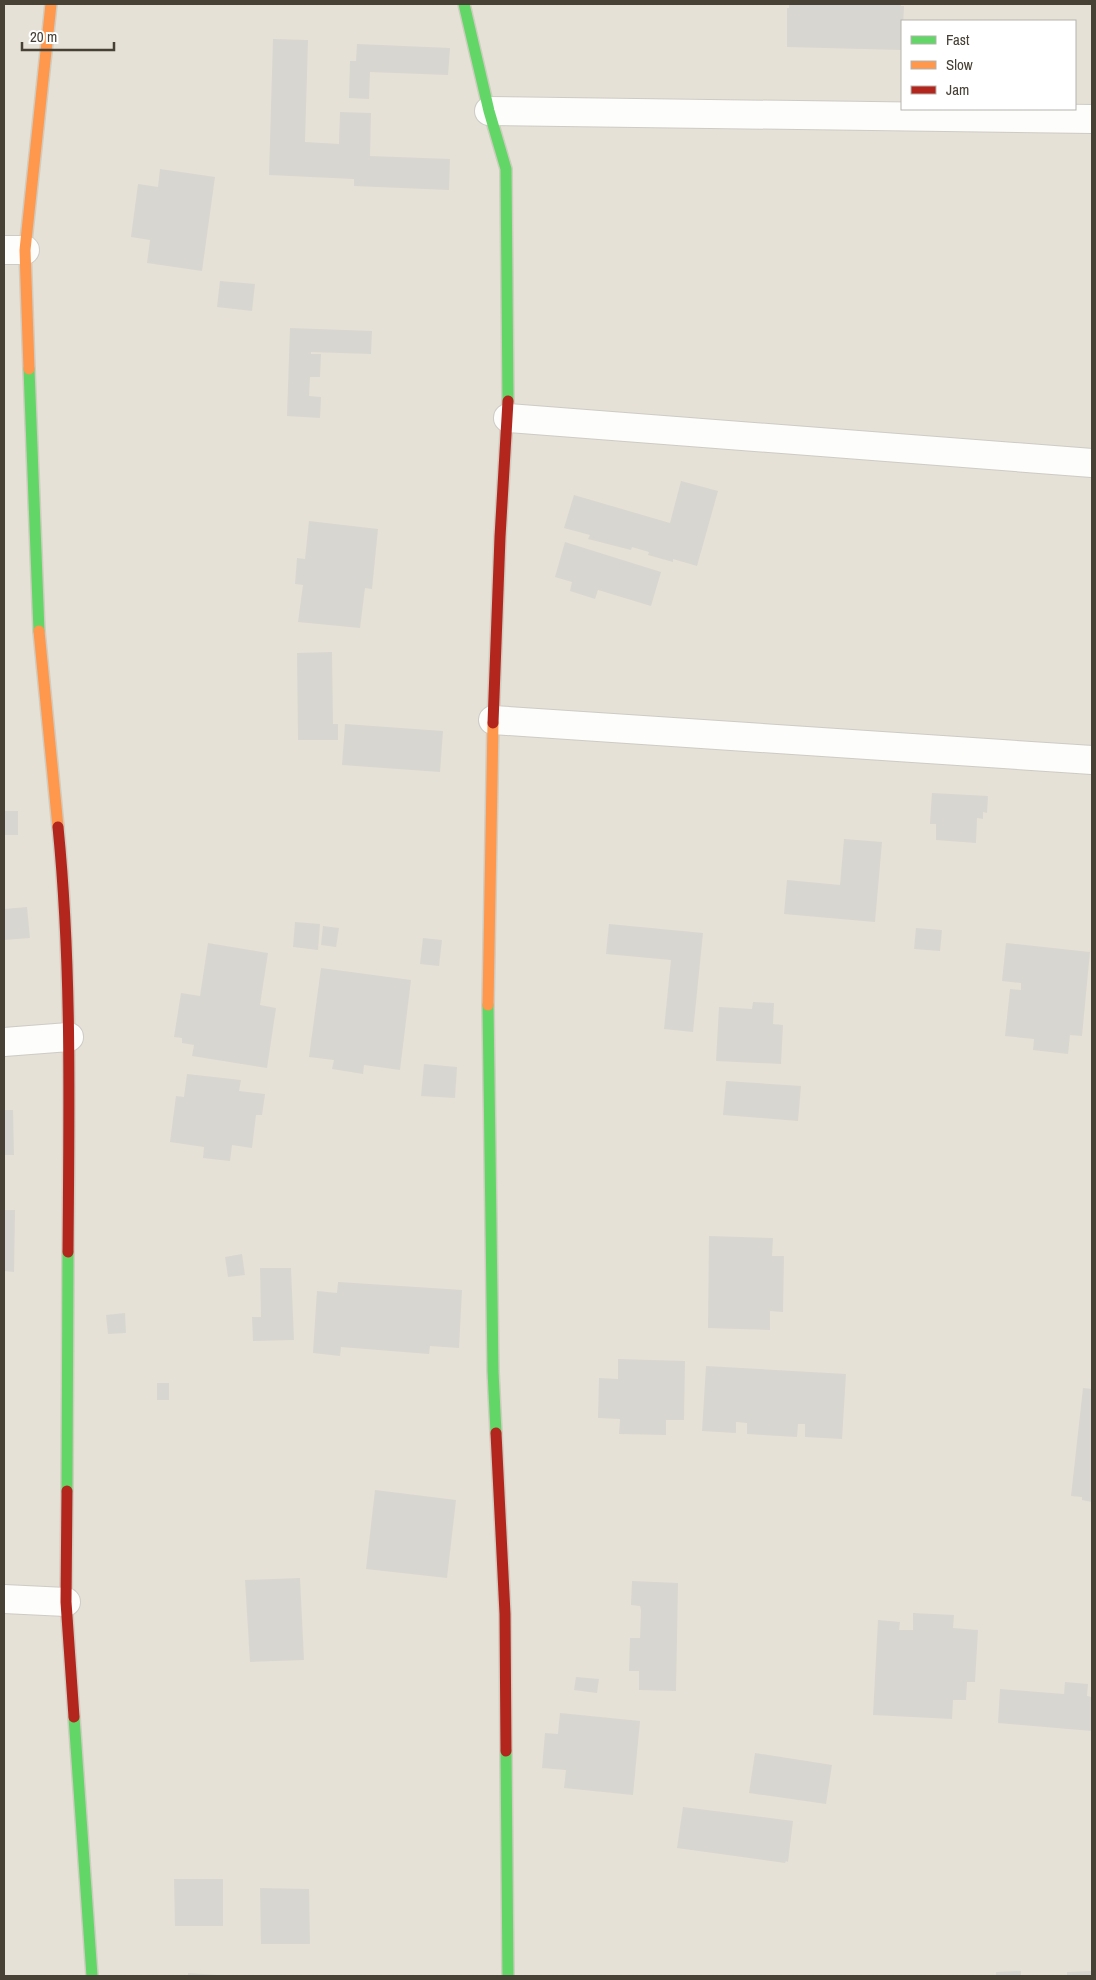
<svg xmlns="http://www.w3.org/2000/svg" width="1096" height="1980" font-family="'Archivo Narrow',sans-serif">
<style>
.residential{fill:#e5e1d6;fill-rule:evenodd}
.building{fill:#d8d6d0}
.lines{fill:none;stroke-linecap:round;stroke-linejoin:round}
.street-casing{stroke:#cdcbc5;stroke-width:30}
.fast-casing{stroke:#d0ccc0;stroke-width:14}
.slow-casing{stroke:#d0ccc0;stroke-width:14}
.jam-casing{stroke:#d0ccc0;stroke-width:14}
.street{stroke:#fdfdfc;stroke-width:28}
.fast{stroke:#63d668;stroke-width:11}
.slow{stroke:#ff974d;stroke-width:11}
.jam{stroke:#b3261e;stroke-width:11}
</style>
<rect width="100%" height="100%" fill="#f0efe9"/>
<path class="residential" d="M4 4H1092V1976H4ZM902 21H1075V109H902Z"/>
<g class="building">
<path d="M789 4H901V6H904L902 50 787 47V8H789Z"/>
<path d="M273 39 308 40 305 142 339 144 340 112 371 113 370 156 450 159 449 190 354 186V179L269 175Z"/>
<path d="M357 44 450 48 448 75 370 72 369 99 349 98 350 61H356Z"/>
<path d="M160 169 215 177 202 271 147 263 150 240 131 237 138 184 158 187Z"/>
<path d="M220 281 255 284 252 311 217 307Z"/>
<path d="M290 328 372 331 371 354 311 352V354H321L320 377H310L309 396 321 397 320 418 287 416Z"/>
<path d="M681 481 718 491 697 566 673 559V562L648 555 649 552 632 547 631 550 588 539 590 535 564 528 574 495 670 523Z"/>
<path d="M309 521 378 529 372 589 365 588 360 628 298 622 303 585 295 584 297 558 305 559Z"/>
<path d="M565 542 661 572 651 606 598 590 595 599 570 591 572 582 555 577Z"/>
<path d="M332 652 333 724H338V740H298L297 653Z"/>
<path d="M345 724 443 731 440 772 342 765Z"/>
<path d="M932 793 988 796 987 813 983 812V819L977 818 976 843 936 840V824H930Z"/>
<rect x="4" y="811" width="14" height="24"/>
<path d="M844 839 882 842 875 922 784 914 787 880 840 885Z"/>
<path d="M27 907 30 938 4 940V909Z"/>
<path d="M295 922 320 924 318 950 293 947Z"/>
<path d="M609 924 703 933 693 1032 664 1029 671 960 606 954Z"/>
<path d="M323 926 339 928 336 947 321 945Z"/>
<path d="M916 928 942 930 940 951 914 949Z"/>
<path d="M423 938 442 940 439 966 420 964Z"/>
<path d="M208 943 268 953 260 1005 276 1008 267 1068 192 1056 194 1045 182 1043V1038L174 1037 181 993 200 996Z"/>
<path d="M1006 943 1090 952 1082 1036 1070 1035 1068 1054 1033 1050 1034 1039 1005 1036 1010 989 1021 990V983L1002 981Z"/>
<path d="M321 968 411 980 400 1070 364 1065 363 1074 332 1069 334 1060 309 1057Z"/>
<path d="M753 1002 774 1003 773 1024 783 1025 781 1064 716 1061 719 1007 752 1009Z"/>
<path d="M424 1064 457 1067 455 1098 421 1096Z"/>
<path d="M187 1074 241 1080 239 1091 265 1094 262 1115H256L252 1148 232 1145 230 1161 203 1158 204 1147 170 1142 176 1096 184 1097Z"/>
<path d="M726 1081 801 1086 798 1121 723 1115Z"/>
<path d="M4 1110H13L14 1155H4Z"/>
<path d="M4 1210H15L14 1272 4 1271Z"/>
<path d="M709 1236 773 1238 772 1256H784L783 1312 770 1311V1330L708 1328Z"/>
<path d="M242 1254 245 1275 228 1277 225 1257Z"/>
<path d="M260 1268H291L294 1340 253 1341 252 1317H261Z"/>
<path d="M338 1282 462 1290 459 1348 430 1346 429 1354 341 1347 340 1356 313 1353 317 1291 337 1293Z"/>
<path d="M125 1313 126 1333 108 1334 106 1315Z"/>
<path d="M618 1359 685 1361 684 1420H666V1435L619 1434 620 1419 598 1418 599 1378 618 1379Z"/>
<path d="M706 1366 846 1374 842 1439 805 1437V1424H798L797 1437 747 1434V1423L736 1422V1433L702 1431Z"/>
<rect x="157" y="1383" width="12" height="17"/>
<path d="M1083 1388 1092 1389V1502L1082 1500V1497L1071 1496Z"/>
<path d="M375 1490 456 1500 447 1578 366 1569Z"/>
<path d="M300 1578 304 1660 250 1662 245 1580Z"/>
<path d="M632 1581 678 1583 676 1691 639 1690V1671H629L630 1638H640L641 1610 640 1606 631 1605Z"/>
<path d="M913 1613 954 1615 953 1628 978 1630 975 1682H967L966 1700H953L952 1719 873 1715 878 1620 900 1622 899 1630H913Z"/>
<path d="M576 1677 599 1679 597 1693 574 1690Z"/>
<path d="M1065 1682 1088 1684 1087 1696 1092 1697V1731L998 1723 1000 1689 1064 1694Z"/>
<path d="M560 1713 640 1721 633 1795 564 1788 566 1770 542 1768 545 1733 558 1734Z"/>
<path d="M755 1753 832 1765 826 1804 749 1793Z"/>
<path d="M683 1807 793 1821 788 1862 786 1861 785 1863 677 1848Z"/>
<path d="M174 1879H223V1926H175Z"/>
<path d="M260 1888 309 1889 310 1944H261Z"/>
<path d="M1021 1971V1976H996V1972Z"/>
<path d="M1092 1971V1976H1067V1972Z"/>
<path d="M188 1973 218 1975V1976H188Z"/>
</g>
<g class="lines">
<defs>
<g id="street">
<path d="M489 111 1092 119"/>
<path d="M4 250H25"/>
<path d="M508 418 1092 463"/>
<path d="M493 720 1092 760"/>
<path d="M4 1042 69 1037"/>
<path d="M4 1599 66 1602"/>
</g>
<g id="fast">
<path d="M464 4 489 111 506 169 508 401"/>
<path d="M29 369 39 631"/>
<path d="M488 1005 493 1371 496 1433"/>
<path d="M67 1491 68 1252"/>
<path d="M74 1717 92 1976"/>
<path d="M506 1751 508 1976"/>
</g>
<g id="slow">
<path d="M29 369 25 250 51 4"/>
<path d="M39 631 58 827"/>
<path d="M488 1005 493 723"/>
</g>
<g id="jam">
<path d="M493 723 500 537 508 401"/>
<path d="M58 827C72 968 69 1110 68 1252"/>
<path d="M496 1433 505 1614 506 1751"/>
<path d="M67 1491 66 1602 74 1717"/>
</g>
</defs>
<use href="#street" class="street-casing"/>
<use href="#fast" class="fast-casing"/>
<use href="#slow" class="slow-casing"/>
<use href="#jam" class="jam-casing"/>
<use href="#street" class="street"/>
<use href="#fast" class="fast"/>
<use href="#slow" class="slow"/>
<use href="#jam" class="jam"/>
</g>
<rect width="1096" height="1980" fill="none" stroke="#464035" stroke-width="10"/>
<rect x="901" y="20" width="175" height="90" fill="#ffffff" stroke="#b5b3ae"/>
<rect x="911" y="36" width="25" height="8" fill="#63d668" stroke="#b5b3ae"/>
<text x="946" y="45" font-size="15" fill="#464035">Fast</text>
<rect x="911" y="61" width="25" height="8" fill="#ff974d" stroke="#b5b3ae"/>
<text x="946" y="70" font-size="15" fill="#464035">Slow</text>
<rect x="911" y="86" width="25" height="8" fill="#b3261e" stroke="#b5b3ae"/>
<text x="946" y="95" font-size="15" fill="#464035">Jam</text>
<path d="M22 42v8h92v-8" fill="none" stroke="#464035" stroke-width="2.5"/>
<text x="30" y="42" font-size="15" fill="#464035" stroke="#ffffff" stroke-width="4" paint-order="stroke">20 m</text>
</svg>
